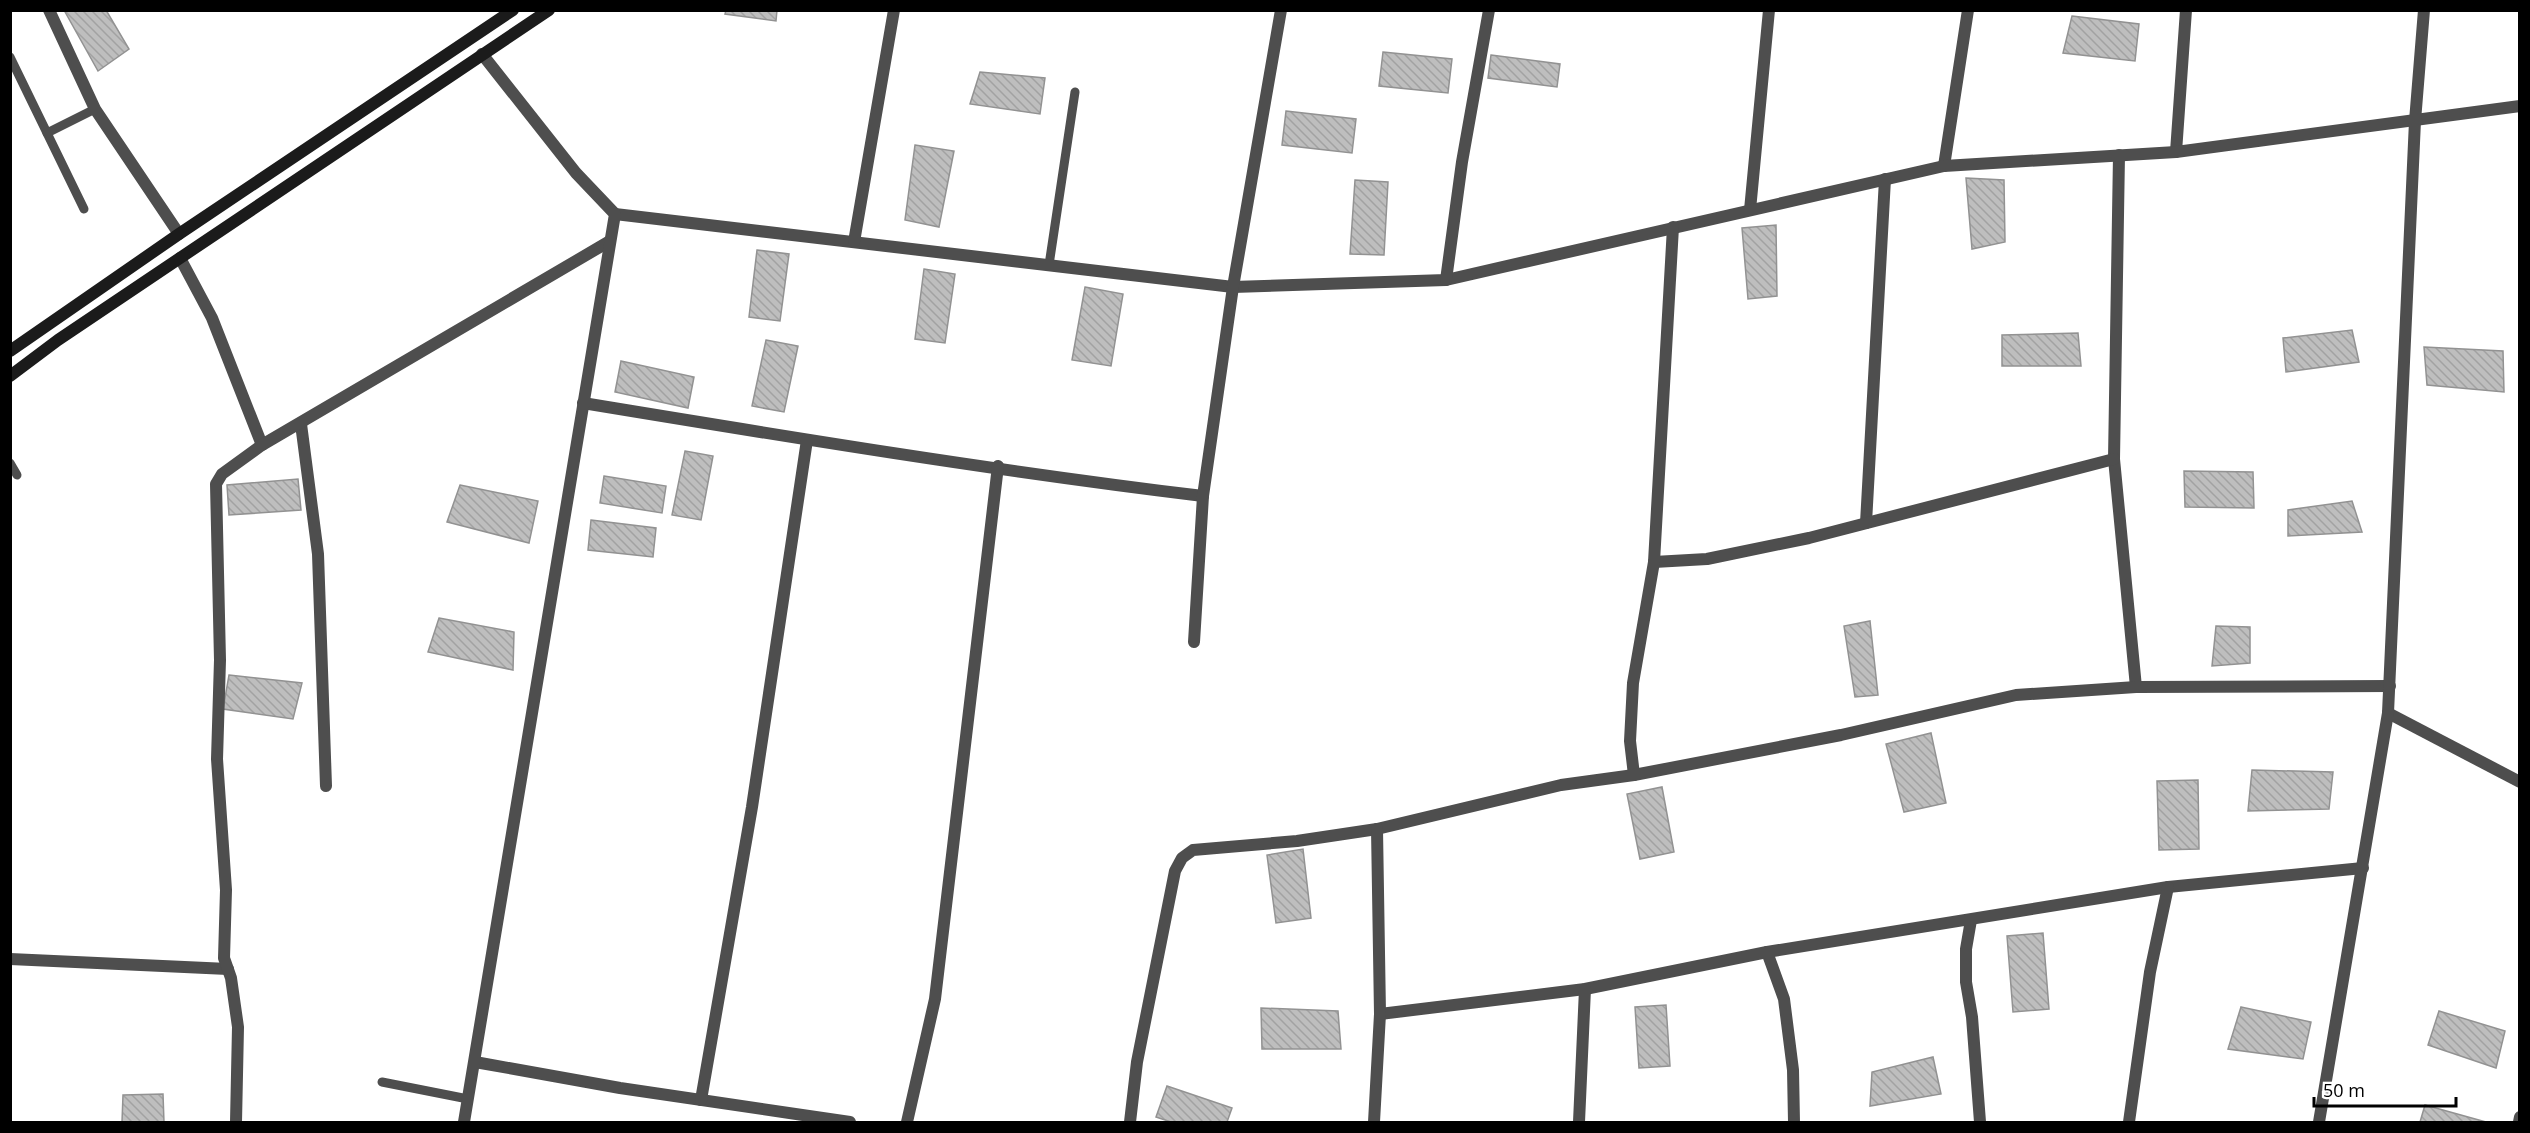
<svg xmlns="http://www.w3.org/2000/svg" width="2530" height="1133" font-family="'Open Sans',sans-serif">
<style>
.building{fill:url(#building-back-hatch);stroke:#929292;stroke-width:1.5}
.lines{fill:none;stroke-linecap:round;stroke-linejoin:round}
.lane{stroke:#4e4e4e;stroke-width:9}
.street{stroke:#4e4e4e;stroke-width:12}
.secondary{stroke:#1b1b1b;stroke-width:12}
</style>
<defs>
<pattern id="building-back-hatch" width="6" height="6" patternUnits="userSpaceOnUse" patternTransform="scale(1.5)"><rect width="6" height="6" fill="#bebebe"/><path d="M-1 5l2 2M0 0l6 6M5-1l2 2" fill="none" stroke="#a2a2a2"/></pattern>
</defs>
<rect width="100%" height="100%" fill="#fff"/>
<g class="building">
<path d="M64 10H106L129 49 98 71Z"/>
<path d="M726 10H777L776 21 725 14Z"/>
<path d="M2072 16 2139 24 2135 61 2063 53Z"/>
<path d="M1383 52 1452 59 1448 93 1379 86Z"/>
<path d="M1491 55 1560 64 1557 87 1488 78Z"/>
<path d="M980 72 1045 78 1040 114 970 104Z"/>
<path d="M1286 111 1356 119 1352 153 1282 145Z"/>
<path d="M915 145 954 151 939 227 905 220Z"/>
<path d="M1966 178 2004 180 2005 242 1972 249Z"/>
<path d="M1355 180 1388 182 1384 255 1350 254Z"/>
<path d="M1776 225 1777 296 1748 299 1742 228Z"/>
<path d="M757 250 789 254 780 321 749 317Z"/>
<path d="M924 269 955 274 945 343 915 339Z"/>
<path d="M1085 287 1123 294 1111 366 1072 360Z"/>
<path d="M2352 330 2359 362 2286 372 2283 338Z"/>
<path d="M2078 333 2081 366H2002V335Z"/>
<path d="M766 340 798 346 784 412 752 406Z"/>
<path d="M2424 347 2503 351 2504 392 2427 385Z"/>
<path d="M621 361 694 377 688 408 615 392Z"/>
<path d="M685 451 713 456 701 520 672 515Z"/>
<path d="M2184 471 2253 472 2254 508 2185 507Z"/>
<path d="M604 476 666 486 662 513 600 503Z"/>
<path d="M298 479 301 510 229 515 227 485Z"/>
<path d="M460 485 538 501 529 543 447 522Z"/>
<path d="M2352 501 2362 532 2288 536V510Z"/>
<path d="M591 520 656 528 653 557 588 550Z"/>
<path d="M439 618 514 632 513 670 428 652Z"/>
<path d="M1870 621 1878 695 1855 697 1844 626Z"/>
<path d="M2216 626 2250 627V663L2212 666Z"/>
<path d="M229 675 302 683 293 719 223 709Z"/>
<path d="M1931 733 1946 803 1904 812 1886 744Z"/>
<path d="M2252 770 2333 772 2329 809 2248 811Z"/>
<path d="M2198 780 2199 849 2159 850 2157 781Z"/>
<path d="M1662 787 1674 852 1640 859 1627 794Z"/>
<path d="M1303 849 1311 918 1276 923 1267 855Z"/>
<path d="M2043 933 2049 1009 2013 1012 2007 936Z"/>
<path d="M1666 1005 1670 1066 1639 1068 1635 1007Z"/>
<path d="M2241 1007 2311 1022 2303 1059 2228 1049Z"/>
<path d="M1261 1008 1338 1011 1341 1049H1262Z"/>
<path d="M2439 1011 2505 1031 2496 1068 2428 1045Z"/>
<path d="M1933 1057 1941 1094 1870 1106 1872 1072Z"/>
<path d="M1167 1086 1232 1108 1227 1122H1171L1156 1117Z"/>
<path d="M163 1094 164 1122H122L123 1095Z"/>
<path d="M2425 1105 2486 1122H2420Z"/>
</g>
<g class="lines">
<g class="lane">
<path d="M10 57 84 209"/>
<path d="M47 133 95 109"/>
<path d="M1049 265 1075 92"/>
<path d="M10 463 17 475"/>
<path d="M382 1082 468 1099"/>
</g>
<g class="street">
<path d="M49 10 95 109 179 234"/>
<path d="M2176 152 2186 10"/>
<path d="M2119 155 2114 459 2136 687"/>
<path d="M1944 166 1968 10"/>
<path d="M1750 210 1769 10"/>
<path d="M615 214 1233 287 1446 280 1944 166 2176 152 2520 106"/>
<path d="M854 242 894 10"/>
<path d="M180 258 212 318 262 445"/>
<path d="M1446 280 1462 162 1489 10"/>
<path d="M583 403C789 437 996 471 1203 496"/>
<path d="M301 424 318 554 326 786"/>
<path d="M1866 523 1885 179"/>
<path d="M1654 562 1707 559 1809 538 2114 459"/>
<path d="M1194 642 1203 496 1233 287 1281 10"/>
<path d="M2388 713 2520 782"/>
<path d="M1634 775 1630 741 1633 683 1654 562 1673 227"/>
<path d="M1971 920 1966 949V982L1972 1017 1980 1122"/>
<path d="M1767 952 1784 999 1793 1070 1794 1122"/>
<path d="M10 959 228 969"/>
<path d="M1380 1014 1585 989 1767 952 2168 887 2363 868"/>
<path d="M475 1062 620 1088 850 1122"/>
<path d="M701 1100 752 807 807 440"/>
<path d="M236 1122 238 1027 231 978 224 958 226 890 217 759 220 660 216 484 222 474 262 445 610 241"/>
<path d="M464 1122 615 214 576 173 482 54"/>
<path d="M907 1122 935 999 998 466"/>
<path d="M1130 1122 1137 1062 1175 871 1182 858 1193 850 1297 841 1377 829 1561 785 1634 775 1841 735 2016 695 2136 687 2390 686"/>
<path d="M1374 1122 1380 1014 1377 829"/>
<path d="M1579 1122 1585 989"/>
<path d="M2129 1122 2150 972 2168 887"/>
<path d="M2319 1122 2388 713 2415 121 2424 10"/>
<path d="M2519 1122 2520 1117"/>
</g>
<g class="secondary">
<path d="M10 351 179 234 513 10"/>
<path d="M10 376 58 340 549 10"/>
</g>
</g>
<rect width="2530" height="1133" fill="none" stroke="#000000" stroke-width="24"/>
<path d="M2314 1097v9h142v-9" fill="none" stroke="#000000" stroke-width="3"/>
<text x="2323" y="1097" font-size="18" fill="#000000" stroke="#ffffff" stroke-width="4.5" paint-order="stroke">50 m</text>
</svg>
